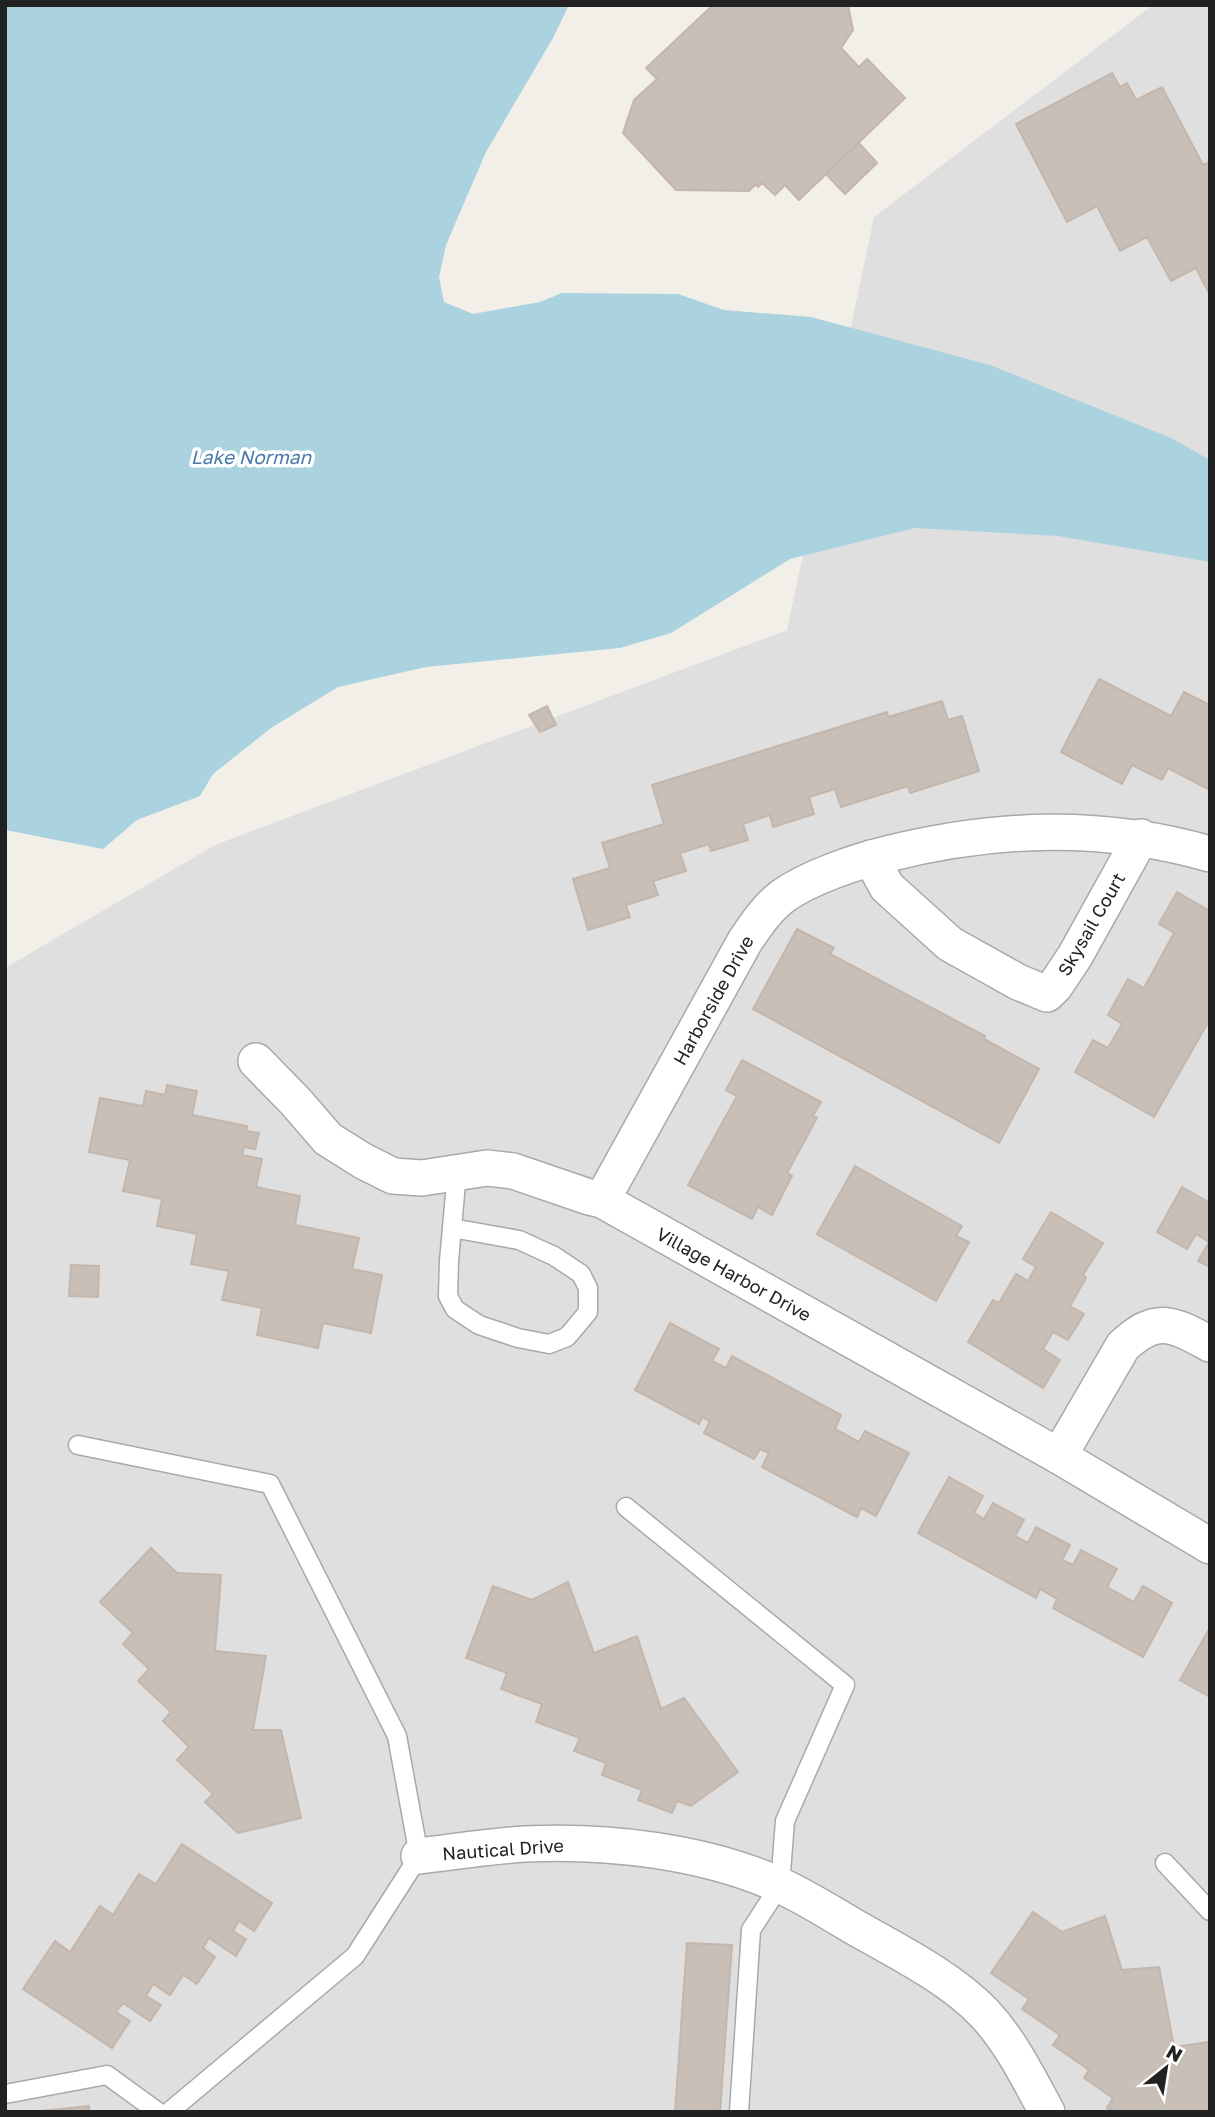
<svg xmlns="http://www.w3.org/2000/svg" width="1215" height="2117" font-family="'Golos Text',sans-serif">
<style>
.residential{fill:#e0dfdf}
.water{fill:#aad3df}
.building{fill:#c7bfb8;stroke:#c4b6ab;stroke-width:2}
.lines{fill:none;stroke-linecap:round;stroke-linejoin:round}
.lane-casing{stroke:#a9a9a9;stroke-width:21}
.street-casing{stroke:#a9a9a9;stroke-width:38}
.lane{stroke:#fff;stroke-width:18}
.street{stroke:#fff;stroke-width:35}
.labels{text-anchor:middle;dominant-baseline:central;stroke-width:7;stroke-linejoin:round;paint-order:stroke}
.street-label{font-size:18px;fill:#222;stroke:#fff}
.water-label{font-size:19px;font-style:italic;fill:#4a7aab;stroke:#fff}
</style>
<rect width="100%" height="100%" fill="#f2efe9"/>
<path class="residential" d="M1153 5H1210V2112H5V968L215 845 787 630 874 217Z"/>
<path class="water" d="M5 5H569L553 38 486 152 446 245 439 277 444 302 473 314 540 302 562 293 678 294 724 310 811 317 990 365 1171 438 1210 460V562L1058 536 915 528 790 559 671 633 620 648 426 667 338 687 271 728 213 774 200 796 137 820 103 849 5 830Z"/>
<g class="building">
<path d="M713 5H848L853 30 841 48 859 67 867 59 905 98 799 200 785 185 775 195 762 183 758 187 756 184 749 191 676 190 623 133 634 100 657 79 646 68Z"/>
<path d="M1112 73 1120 87 1127 83 1136 100 1162 87 1203 165 1210 162V295L1196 268 1171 281 1147 237 1120 251 1097 206 1067 222 1016 124Z"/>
<path d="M859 143 877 163 845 194 826 174Z"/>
<path d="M1099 679 1171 716 1184 692 1210 705V790L1168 768 1162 780 1132 765 1122 784 1061 752Z"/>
<path d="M942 701 948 720 962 716 979 771 910 793 908 786 841 807 835 789 809 797 814 814 773 827 770 815 743 824 748 840 711 851 709 844 680 853 686 871 653 881 658 895 626 905 630 917 588 930 573 879 610 868 602 843 664 824 652 785 887 712 888 717Z"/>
<path d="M547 706 556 725 540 732 529 715Z"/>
<path d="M1177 892 1210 911V1019L1154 1117 1075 1072 1093 1040 1108 1048 1122 1024 1108 1015 1128 979 1144 988 1174 933 1159 924Z"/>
<path d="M797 929 834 948 830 954 985 1036 984 1039 1039 1069 999 1143 753 1009Z"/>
<path d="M742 1060 821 1102 813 1116 817 1118 787 1173 792 1176 772 1215 758 1207 752 1219 688 1185 737 1096 726 1090Z"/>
<path d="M167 1085 197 1091 192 1115 247 1126 246 1131 259 1133 255 1149 244 1147 242 1155 262 1159 256 1187 300 1196 295 1225 359 1238 352 1269 382 1275 371 1333 323 1323 318 1348 257 1335 262 1308 222 1300 229 1271 191 1264 197 1234 157 1226 162 1199 123 1191 130 1160 89 1152 100 1098 143 1106 146 1091 165 1095Z"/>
<path d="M855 1166 962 1226 956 1236 969 1242 936 1301 817 1234Z"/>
<path d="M1182 1187 1210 1203V1267L1198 1261 1209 1242 1196 1234 1187 1249 1157 1232Z"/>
<path d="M1051 1212 1103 1243 1083 1275 1086 1278 1070 1306 1084 1314 1068 1340 1053 1332 1043 1349 1060 1360 1043 1388 968 1342 993 1300 999 1303 1016 1274 1028 1281 1036 1267 1023 1259Z"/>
<path d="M71 1265 99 1266 98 1297 69 1296Z"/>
<path d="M670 1323 719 1349 712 1361 726 1368 732 1356 841 1415 835 1429 859 1442 865 1431 909 1453 876 1516 861 1508 857 1517 762 1467 769 1453 760 1449 754 1459 704 1433 710 1421 702 1417 699 1424 635 1390Z"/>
<path d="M949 1477 983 1496 974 1513 984 1519 993 1503 1024 1520 1015 1536 1028 1543 1036 1527 1070 1545 1062 1560 1073 1565 1081 1550 1117 1569 1107 1587 1134 1602 1143 1586 1172 1603 1143 1657 1053 1608 1057 1599 1040 1589 1036 1598 918 1533Z"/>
<path d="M151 1548 177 1573 221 1575 215 1651 266 1656 253 1730H281L301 1818 238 1833 205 1802 213 1794 177 1760 189 1747 163 1721 171 1712 138 1681 149 1669 123 1644 133 1633 100 1602Z"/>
<path d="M568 1582 594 1653 637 1636 661 1709 684 1698 738 1772 691 1806 677 1801 672 1813 638 1800 642 1790 602 1775 606 1763 574 1751 580 1738 536 1722 542 1704 501 1689 507 1673 466 1658 493 1586 532 1600Z"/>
<path d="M1208 1631 1210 1632V1697L1180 1680Z"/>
<path d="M182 1844 272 1903 254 1931 239 1921 233 1931 246 1939 236 1956 209 1938 203 1948 215 1957 197 1984 183 1975 170 1995 153 1984 146 1996 161 2005 150 2021 123 2003 116 2012 130 2021 112 2048 23 1989 55 1941 70 1952 100 1906 113 1915 139 1874 156 1884Z"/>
<path d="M1033 1912 1062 1932 1105 1916 1122 1970 1159 1967 1174 2047 1210 2042V2112H1113L1107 2108 1113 2098 1084 2078 1089 2070 1053 2045 1060 2035 1022 2009 1029 1999 991 1973Z"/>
<path d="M687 1943 732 1945 720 2112H675Z"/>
<path d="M89 2106V2112H31Z"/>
</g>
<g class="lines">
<defs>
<g id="lane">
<path d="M452 1228 519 1240 554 1256 581 1274 588 1288V1312L567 1337 549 1344 518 1338 479 1325 455 1309 448 1296 449 1261 457 1172"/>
<path d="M78 1445 270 1484 397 1736 419 1856 355 1956 169 2112"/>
<path d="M626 1507 845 1685 785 1821 780 1885 751 1930 739 2112"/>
<path d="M1165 1863 1210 1911"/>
<path d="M5 2094 107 2075 158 2112"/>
</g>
<g id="street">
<path d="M871 858 887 887 950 944 1018 982 1047 994 1055 986 1075 956 1141 837"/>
<path d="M256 1061 296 1102 328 1139 363 1161 393 1176 422 1178 487 1168 513 1171 589 1197 602 1200 1059 1456 1210 1546"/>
<path d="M602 1200 745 941C756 925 767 908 783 896 810 877 855 862 887 854 996 827 1102 823 1210 854"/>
<path d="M1059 1456 1123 1346C1157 1314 1173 1324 1210 1344"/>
<path d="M419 1856C454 1852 490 1846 525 1844 606 1840 704 1851 779 1885 806 1897 832 1914 858 1929 899 1952 952 1979 985 2014 1011 2042 1029 2079 1047 2112"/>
</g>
</defs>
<use href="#lane" class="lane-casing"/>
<use href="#street" class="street-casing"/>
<use href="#lane" class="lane"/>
<use href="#street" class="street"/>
</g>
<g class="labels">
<g class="street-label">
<text transform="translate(1091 924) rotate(-60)">Skysail Court</text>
<text transform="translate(713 1000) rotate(-61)">Harborside Drive</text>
<text transform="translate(734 1274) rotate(29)">Village Harbor Drive</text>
<text transform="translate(503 1849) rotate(-4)">Nautical Drive</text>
</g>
<g class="water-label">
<text x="251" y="456">Lake Norman</text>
</g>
</g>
<rect width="1215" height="2117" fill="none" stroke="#222222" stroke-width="14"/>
<g transform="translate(1166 2068) rotate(30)" stroke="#ffffff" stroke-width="5" paint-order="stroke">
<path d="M0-5L12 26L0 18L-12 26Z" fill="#222222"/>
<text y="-10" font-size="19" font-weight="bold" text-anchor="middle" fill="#222222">N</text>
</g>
</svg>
